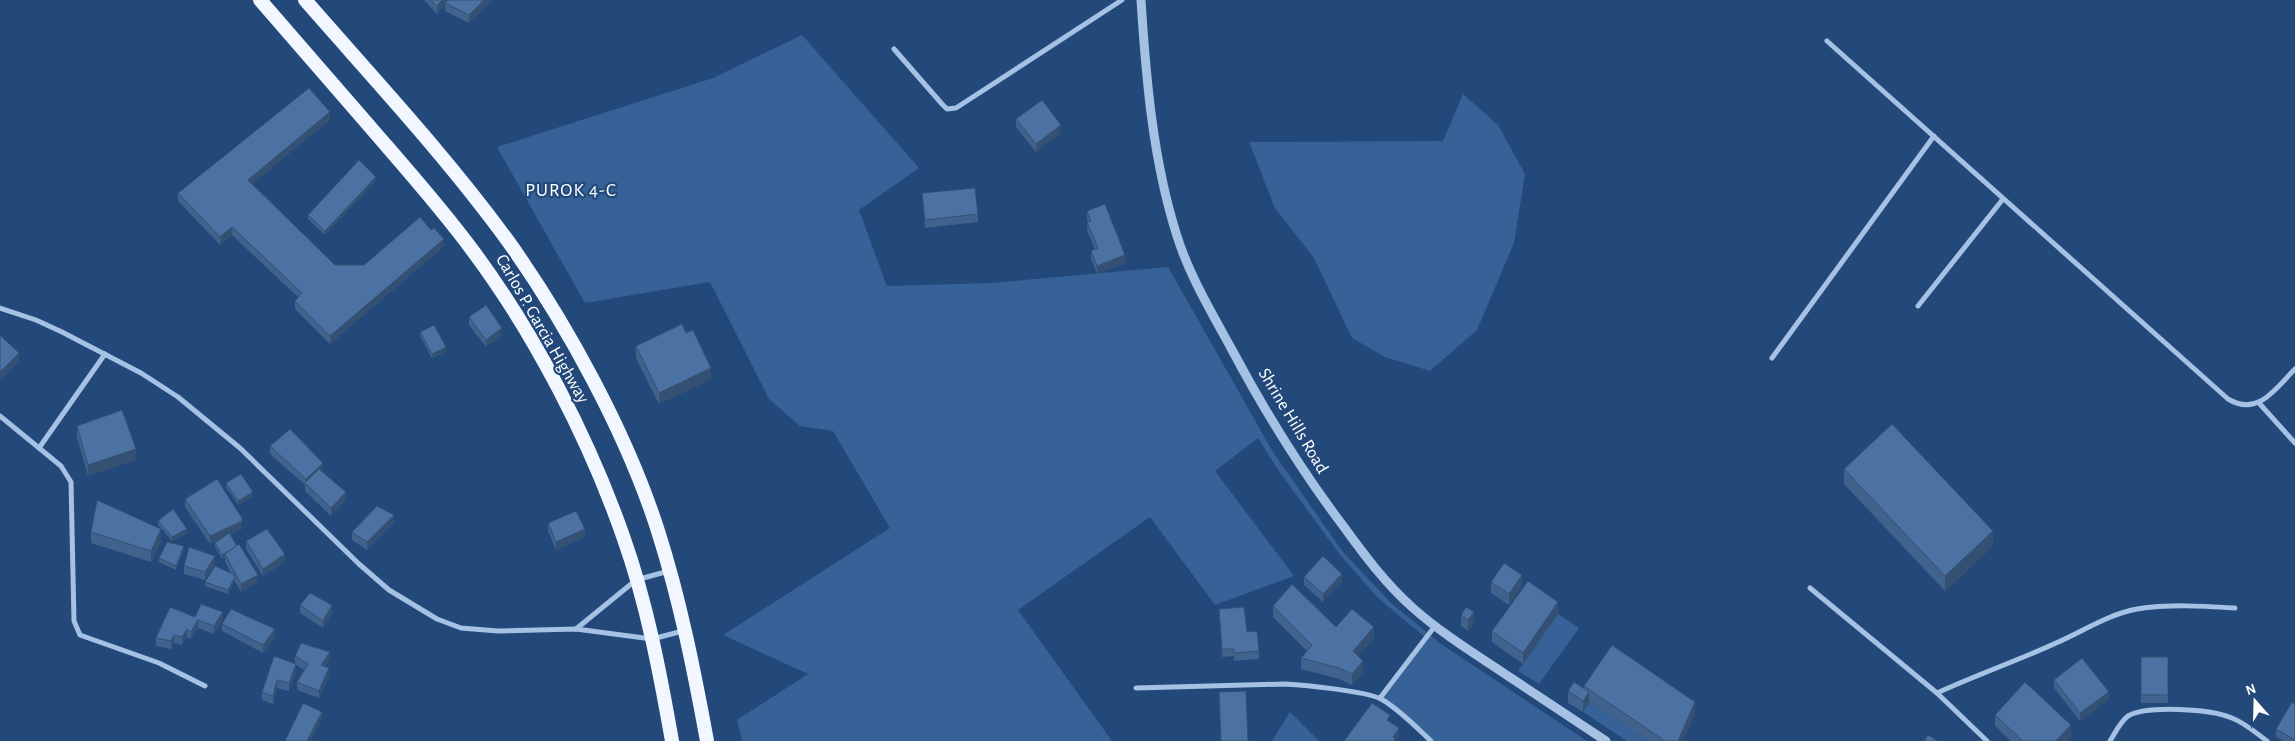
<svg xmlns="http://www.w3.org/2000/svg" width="2295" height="741" font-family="'Alegreya Sans',sans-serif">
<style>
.green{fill:#366297}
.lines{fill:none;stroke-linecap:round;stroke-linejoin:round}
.minor{stroke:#a5c1e4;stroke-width:5}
.tertiary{stroke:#a5c1e4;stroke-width:9}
.trunk{stroke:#f2f6fe;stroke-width:14}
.wall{fill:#40628c}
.shaded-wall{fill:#345072}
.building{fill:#4b72a3;stroke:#345072}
.labels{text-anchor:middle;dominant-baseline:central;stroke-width:4.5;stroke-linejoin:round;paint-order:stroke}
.street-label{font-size:18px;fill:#fff;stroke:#23487a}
.neighbourhood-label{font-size:19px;letter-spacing:1px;fill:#fff;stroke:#23487a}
</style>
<rect width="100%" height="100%" fill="#23487a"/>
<g class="green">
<path d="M802 35 919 168 859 210 887 286 992 283 1168 267 1273 452 1343 552 1391 603 1441 644 1587 741H1431L1380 698 1426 638 1378 598 1341 556 1278 470 1258 438 1215 471 1294 576 1215 605 1150 517 1018 610 1112 741H742L737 720 808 674 723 635 890 528 833 431 800 426 769 399 710 282 585 303 497 147 713 78Z"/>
<path d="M1463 94 1498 125 1525 174 1514 243 1477 330 1430 371 1385 357 1352 338 1314 258 1275 208 1249 142 1443 141Z"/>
<path d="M1558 614 1579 628 1539 684 1518 671Z"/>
<path d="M1584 697 1648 741H1627L1583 712 1589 703Z"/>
<path d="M1290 712 1319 741H1272Z"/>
</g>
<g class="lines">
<g class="minor">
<path d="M1827 41 2228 399C2258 417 2275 389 2295 369"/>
<path d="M894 49 942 104 947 109 956 108 1122 0"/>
<path d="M1918 306 2003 199"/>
<path d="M0 308 36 320 62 332 141 373 178 397 240 448 359 564 389 590 437 619 461 628 498 631 576 629 652 639 683 631"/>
<path d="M1772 358 1934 136"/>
<path d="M2259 403 2295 443"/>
<path d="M0 416 61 466 71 482 74 621 80 635 159 663 205 686"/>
<path d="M39 448 105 354"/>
<path d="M1810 588 1937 693 1987 741"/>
<path d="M576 629 636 580 669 571"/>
<path d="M1136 688 1285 684C1304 685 1365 691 1381 699 1399 709 1416 727 1431 741"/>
<path d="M1937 693C1976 675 2017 661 2056 643 2084 631 2106 615 2137 609 2169 604 2202 606 2235 608"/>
<path d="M1380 698 1435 626"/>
<path d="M2110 741C2115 733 2120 722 2128 716 2147 705 2211 709 2232 718 2245 723 2256 733 2267 741"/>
</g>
<path class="tertiary" d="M1141 0C1146 79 1153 161 1177 236 1189 275 1212 313 1231 348 1265 412 1300 469 1344 527 1365 556 1386 584 1413 608 1440 632 1472 652 1502 672 1537 695 1571 718 1606 741"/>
<g class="trunk">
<path d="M260 0C295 40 330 81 365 121 402 164 440 206 473 251 535 334 590 441 624 539 647 604 660 673 672 741"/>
<path d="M305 0C374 79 446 156 508 241 567 324 627 434 658 531 680 600 694 670 707 741"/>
</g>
</g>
<g class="wall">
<path d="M424 0H492L469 23 445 11V4L437 14Z"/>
<path d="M1016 119 1061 133 1036 152 1016 127Z"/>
<path d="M330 120 252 184 335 265H364L444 246 330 344 295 309V301L298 297 232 235 220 245 178 201V193Z"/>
<path d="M376 181 325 235 308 219V215Z"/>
<path d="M922 193 978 214V222L925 228Z"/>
<path d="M1087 211 1125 263 1097 274 1091 259V251L1095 249 1087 230V222H1088L1087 219Z"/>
<path d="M469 317 502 336 486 347 469 325Z"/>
<path d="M420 332 446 351 432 358 420 336Z"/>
<path d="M686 333 711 379 659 404 636 358V346Z"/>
<path d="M77 426 136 460 88 476 77 437Z"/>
<path d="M270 446 323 471 322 472 346 500 331 516 305 491V485L270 454Z"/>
<path d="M1844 469 1993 546 1945 591 1844 484Z"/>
<path d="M226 483 253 496 238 505 226 487Z"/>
<path d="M185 499 242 529 230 535 258 582 241 592 235 581 228 594 205 586V582L231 573 225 562V557L222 559 215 547V543L220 540 210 544 185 507Z"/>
<path d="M158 521 187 533 172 541 158 525Z"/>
<path d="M394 523 367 550 352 540V532Z"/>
<path d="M548 523 585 537 556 550 548 531Z"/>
<path d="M91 532 161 541 151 562 91 543Z"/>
<path d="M246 541 285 562 263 576 246 549Z"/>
<path d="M184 550 176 570 159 562V558Z"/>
<path d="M215 564 205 580 184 574V566Z"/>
<path d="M1304 577 1342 581 1323 602 1304 585Z"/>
<path d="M1491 582 1522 586 1509 605 1491 593Z"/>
<path d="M300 605 332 613 323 628 300 613Z"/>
<path d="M1273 606 1336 627 1374 638 1358 656 1363 672 1352 685 1339 679 1301 669V658L1307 651 1273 617Z"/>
<path d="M1219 609 1247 632 1259 651V659L1234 661V656L1222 657Z"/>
<path d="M1558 614 1523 664 1492 642V631Z"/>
<path d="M1461 615 1474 624 1468 631 1461 626Z"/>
<path d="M195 617 223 619 214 634 198 628 191 639 187 637 182 645 174 643 171 649 156 646V638Z"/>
<path d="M222 624 275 637 263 653 222 631Z"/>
<path d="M295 656 330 660 325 667 329 676 319 698 297 690V682L304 670 296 665V672L289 691 277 688 273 704 262 700V692L295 664Z"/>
<rect x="2141" y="657" width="27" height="46"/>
<path d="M2054 680 2109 699 2080 721 2054 688Z"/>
<path d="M1584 686 1695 714 1683 741H1648L1589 701V703L1583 712 1568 703V691L1584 688Z"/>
<path d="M2295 704V741H2284L2276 737V729Z"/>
<path d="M1995 715 2071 736 2067 741H2011L1995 726Z"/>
</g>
<g class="shaded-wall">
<path d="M442 0H448L437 14V6Z"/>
<path d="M484 0H492L469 23V15Z"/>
<path d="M330 112V120L248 188V180Z"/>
<path d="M1061 125V133L1036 152V144Z"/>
<path d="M376 177V181L325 235V231Z"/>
<path d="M232 227V235L220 245V237Z"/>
<path d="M444 239V246L330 344V336Z"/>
<path d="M1125 255V263L1097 274V266Z"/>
<path d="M502 328V336L486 347V340Z"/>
<path d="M446 347V351L432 358V354Z"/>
<path d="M19 353V361L0 380V372Z"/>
<path d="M711 368V379L659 404V393Z"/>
<path d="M136 449V460L88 476V465Z"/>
<path d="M323 463V471L307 486 306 485V479Z"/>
<path d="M253 492V496L238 505V501Z"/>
<path d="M346 492V500L331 516V508Z"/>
<path d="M394 515V523L367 550V542Z"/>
<path d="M242 518V529L210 544V536Z"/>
<path d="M161 529V541L151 562V551Z"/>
<path d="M187 529V533L172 541V537Z"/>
<path d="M585 529V537L556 550V542Z"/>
<path d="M1993 531V546L1945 591V576Z"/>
<path d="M184 546V550L176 570V566Z"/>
<path d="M237 547 225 554V557L222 559V555Z"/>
<path d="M285 554V562L263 576V569Z"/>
<path d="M215 556V564L205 580V572Z"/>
<path d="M1342 574V581L1323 602V594Z"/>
<path d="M258 575V582L241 592V584Z"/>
<path d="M1522 575V586L1509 605V594Z"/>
<path d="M235 577V581L228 594V590Z"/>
<path d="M1558 602V614L1523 664V653Z"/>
<path d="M332 605V613L323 628V621Z"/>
<path d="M223 612V619L214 634V626Z"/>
<path d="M1474 612V624L1468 631V620Z"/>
<path d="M198 620V628L191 639V632Z"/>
<path d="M1374 627V638L1353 663V651Z"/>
<path d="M187 629V637L182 645V637Z"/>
<path d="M275 629V637L263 653V645Z"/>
<path d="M174 635V643L171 649V641Z"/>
<path d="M330 652V660L321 673V665Z"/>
<path d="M1363 661V672L1352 685V674Z"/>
<path d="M296 664V672L289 691V683Z"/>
<path d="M329 668V676L319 698V691Z"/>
<path d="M277 680V688L273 704V696Z"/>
<path d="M1589 692V703L1583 712V701Z"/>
<path d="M2109 692V699L2080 721V713Z"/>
<path d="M1695 702V714L1683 741H1678Z"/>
<path d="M322 712V720L311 741H307Z"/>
<path d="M2071 725V736L2067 741H2056Z"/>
<path d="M1399 728V736L1395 741H1393V737Z"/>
</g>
<g class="building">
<path d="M431 0H442L437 6Z"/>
<path d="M448 0H484L469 15 445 3Z"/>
<path d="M309 88 330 112 248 180 335 265H364L420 217 431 230 434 228 444 239 330 336 295 301 302 293 232 227 220 237 178 193Z"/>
<path d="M1042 100 1061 125 1036 144 1016 119Z"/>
<path d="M359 160 376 177 325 231 308 215Z"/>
<path d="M975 188 978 214 925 220 922 193Z"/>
<path d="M1105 204 1125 255 1097 266 1091 251 1098 248 1087 222 1091 221 1087 211Z"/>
<path d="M486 305 502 328 486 340 469 317Z"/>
<path d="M682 324 686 333 693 330 711 368 659 393 636 346Z"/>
<path d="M434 325 446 347 432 354 420 332Z"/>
<path d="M0 335 19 353 0 372Z"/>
<path d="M122 410 136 449 88 465 77 426Z"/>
<path d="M1892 424 1993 531 1945 576 1844 469Z"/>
<path d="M290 429 323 463 306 479 270 446Z"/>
<path d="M319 469 346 492 331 508 305 483Z"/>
<path d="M241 474 253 492 238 501 226 483Z"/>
<path d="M217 479 242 518V521L210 536 185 499Z"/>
<path d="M97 500 161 529 151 551 91 532Z"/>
<path d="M377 506 394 515 367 542 352 532Z"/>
<path d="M173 509 187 529 172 537 158 521Z"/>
<path d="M576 511 585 529 556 542 548 523Z"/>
<path d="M267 529 285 554 263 569 246 541Z"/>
<path d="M229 533 237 546 222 555 215 543Z"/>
<path d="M167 542 184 546 176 566 159 558Z"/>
<path d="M239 544 258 575 241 584 225 554Z"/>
<path d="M189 547 215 556 205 572 184 566Z"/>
<path d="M1323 556 1342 574 1323 594 1304 577Z"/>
<path d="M1504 563 1522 575 1509 594 1491 582Z"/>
<path d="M215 566 233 574 235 577 228 590 205 582Z"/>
<path d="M1528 581 1558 602 1523 653 1492 631Z"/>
<path d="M1292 584 1336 627 1352 609 1374 627 1353 651 1363 661 1352 674 1339 668 1301 658 1312 645 1273 606Z"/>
<path d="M310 593 332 605 323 621 300 605Z"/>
<path d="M201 604 223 612 214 626 198 620 191 632 187 629 182 637 174 635 171 641 156 638 170 607 195 617Z"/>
<path d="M1244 607 1247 632 1257 631 1259 651 1234 653V649H1222L1219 609Z"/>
<path d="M1466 607 1474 612 1468 620 1461 615Z"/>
<path d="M231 609 275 629 263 645 222 624Z"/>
<path d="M301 643 330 652 321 665 329 668 319 691 297 682 308 664 295 656Z"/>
<path d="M1612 645 1695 702 1678 741H1665L1584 686Z"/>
<path d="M274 656 296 664 289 683 277 680 273 696 262 692Z"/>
<rect x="2141" y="657" width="27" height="38"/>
<path d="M2082 658 2109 692 2080 713 2054 680Z"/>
<path d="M1574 682 1589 692 1583 701 1568 691Z"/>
<path d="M2025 682 2071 725 2056 741H2023L1995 715Z"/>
<path d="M1246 691 1248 741H1221L1219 692Z"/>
<path d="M2292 702 2295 704V740L2276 729Z"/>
<path d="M303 703 322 712 307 741H285Z"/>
<path d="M1372 703 1390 715 1387 720 1399 728 1393 737 1395 739 1394 741H1344Z"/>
<path d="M1928 735 1938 741H1924Z"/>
</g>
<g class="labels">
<g class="street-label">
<text transform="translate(542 329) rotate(60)">Carlos P. Garcia Highway</text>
<text transform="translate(1293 421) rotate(59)">Shrine Hills Road</text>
</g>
<g class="neighbourhood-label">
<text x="571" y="190">PUROK 4-C</text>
</g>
</g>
<g transform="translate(2255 701) rotate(340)" stroke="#23487a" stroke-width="4" paint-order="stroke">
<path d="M0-4L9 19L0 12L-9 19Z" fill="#ffffff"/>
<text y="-8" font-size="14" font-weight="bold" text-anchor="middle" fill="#ffffff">N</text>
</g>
</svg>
